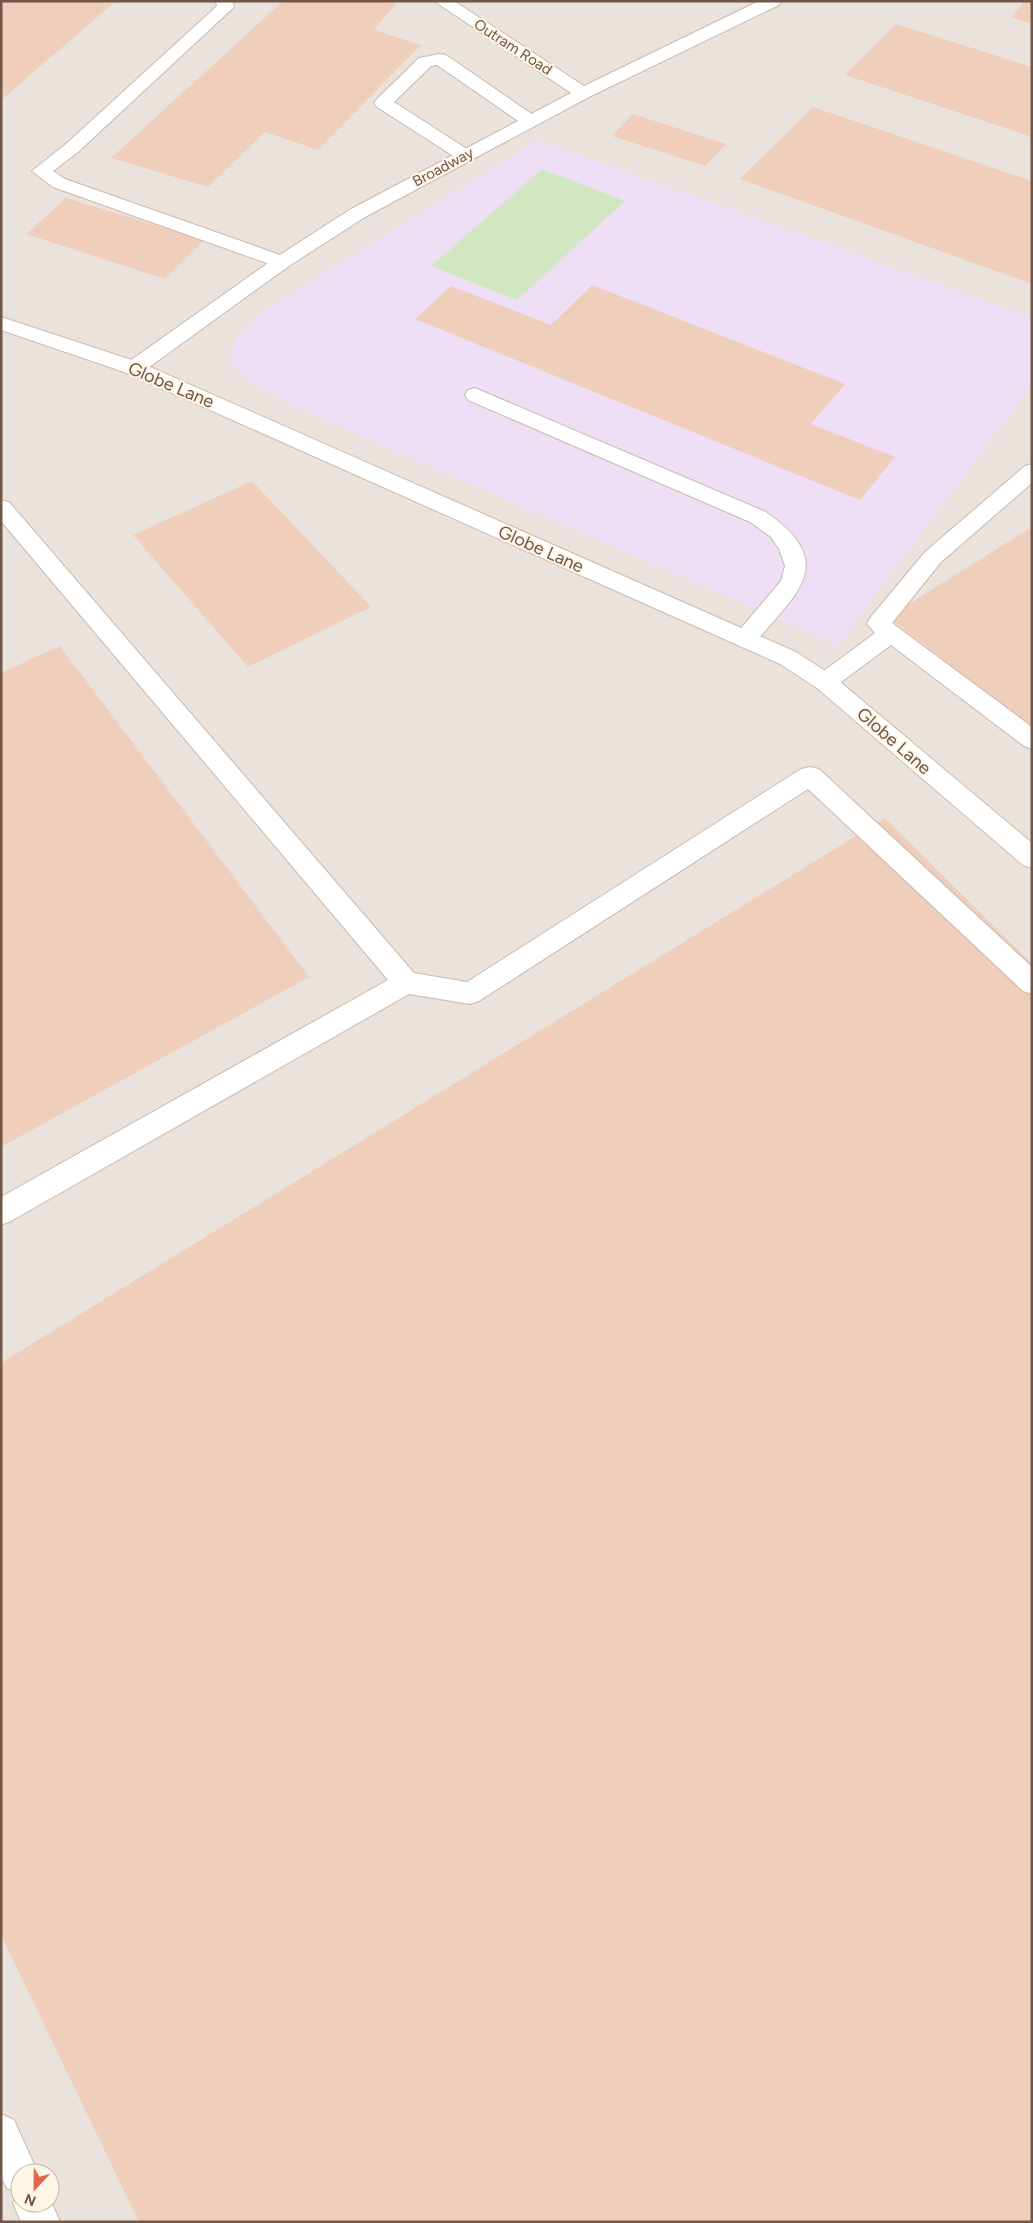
<svg xmlns="http://www.w3.org/2000/svg" width="1033" height="2223" font-family="Figtree,sans-serif">
<style>
.industrial{fill:#eae3dd;fill-rule:evenodd}
.education{fill:#eedff7}
.green{fill:#d2e7c1}
.building{fill:#efcebb}
.lines{fill:none;stroke-linecap:round;stroke-linejoin:round}
.lane-casing{stroke:#cbb8a9;stroke-width:2}
.street-casing{stroke:#cbb8a9;stroke-width:2}
.secondary-casing{stroke:#d0baa9;stroke-width:2}
.lane{fill:#fff;fill-rule:evenodd}
.street{fill:#fff;fill-rule:evenodd}
.secondary{fill:#fff;fill-rule:evenodd}
.labels{text-anchor:middle;dominant-baseline:central;stroke-width:4;stroke-linejoin:round;paint-order:stroke}
.far-street-label{font-size:15px;fill:#71574a;stroke:#fef5e7}
.street-label{font-size:18px;fill:#71574a;stroke:#fef5e7}
</style>
<rect width="100%" height="100%" fill="#fbf1e2"/>
<path class="industrial" d="M1 1H1032V2222H1ZM20 2173H50V2203H20Z"/>
<path class="education" d="M538 140 1032 318V384L838 645 307 412 256 386 242 375 234 366 231 354 239 334 265 310Z"/>
<path class="green" d="M542 169 625 201 517 300 431 266Z"/>
<g class="building">
<path d="M1 1H116L1 100Z"/>
<path d="M283 1H385L396 4 374 30 421 45 318 150 265 132 208 187 111 158Z"/>
<path d="M1025 1H1032V24L1011 17Z"/>
<path d="M896 24 1032 67V137L845 75Z"/>
<path d="M813 107 1032 181V284L740 179Z"/>
<path d="M633 114 726 144 705 166 612 136Z"/>
<path d="M66 198 204 240 165 279 26 234Z"/>
<path d="M592 285 845 384 811 424 895 457 860 500 415 319 451 286 551 325Z"/>
<path d="M252 481 371 607 248 667 133 535Z"/>
<path d="M1032 527V729L888 617Z"/>
<path d="M60 646 309 977 1 1147V673Z"/>
<path d="M885 818 1032 964V2222H139L1 1935V1363Z"/>
</g>
<g class="lines">
<defs>
<g id="lane">
<path d="M216 1H232L234 7 78 152 53 171 65 179 289 258 292 262 289 266 282 268 275 266 53 187 32 171 66 144 217 6Z"/>
<path d="M440 54 446 55 536 117 539 121 536 125H524L437 65 431 66 394 102 470 151 473 155 470 159 464 160 458 159 377 107 374 103 377 99 419 58Z"/>
<path d="M475 388 766 512C840 564 796 593 753 645L745 647 737 645 734 639 737 633 781 581 785 566 779 549 771 537 750 522 468 400 465 395 468 390Z"/>
<path d="M1032 464V483L941 562 892 623 1032 727V749L1024 746 891 645 833 688 825 691 817 688 813 682 817 676 875 633 867 624 870 618 925 552 1025 466Z"/>
<path d="M1 500 9 502 414 973 467 982 801 769 810 767 819 769 1032 967V994L1023 991 808 789 479 1001 470 1004 409 994 11 1221 1 1225V1197L388 980 1 521Z"/>
<path d="M1 2114 14 2120 38 2173H20V2203H50V2199L60 2222H21L13 2203 17 2193 7 2188 1 2177Z"/>
</g>
<path id="street" d="M434 1H454L584 86 759 1H781L779 5 589 97 365 217 289 266 141 373 134 374 127 373 124 368 127 363 275 258 351 209 571 93Z"/>
<path id="secondary" d="M1 317 141 363 796 652 833 676 1032 843V868L1023 865 817 688 780 664 127 373 1 330Z"/>
</defs>
<use href="#lane" class="lane-casing"/>
<use href="#street" class="street-casing"/>
<use href="#secondary" class="secondary-casing"/>
<use href="#lane" class="lane"/>
<use href="#street" class="street"/>
<use href="#secondary" class="secondary"/>
</g>
<g class="labels">
<g class="far-street-label">
<text transform="translate(513 47) rotate(33)">Outram Road</text>
<text transform="translate(443 167) rotate(-28)">Broadway</text>
</g>
<g class="street-label">
<text transform="translate(171 385) rotate(23)">Globe Lane</text>
<text transform="translate(541 549) rotate(24)">Globe Lane</text>
<text transform="translate(894 741) rotate(41)">Globe Lane</text>
</g>
</g>
<rect width="1033" height="2223" fill="none" stroke="#71574a" stroke-width="5"/>
<g transform="translate(35 2188) rotate(202)"><circle r="24" fill="#fef5e7" stroke="#c6b6a8"/>
<path d="M0-4L9 19L0 12L-9 19Z" fill="#e0694b"/>
<text y="-8" font-size="14" font-weight="bold" text-anchor="middle" fill="#71574a">N</text>
</g>
</svg>
